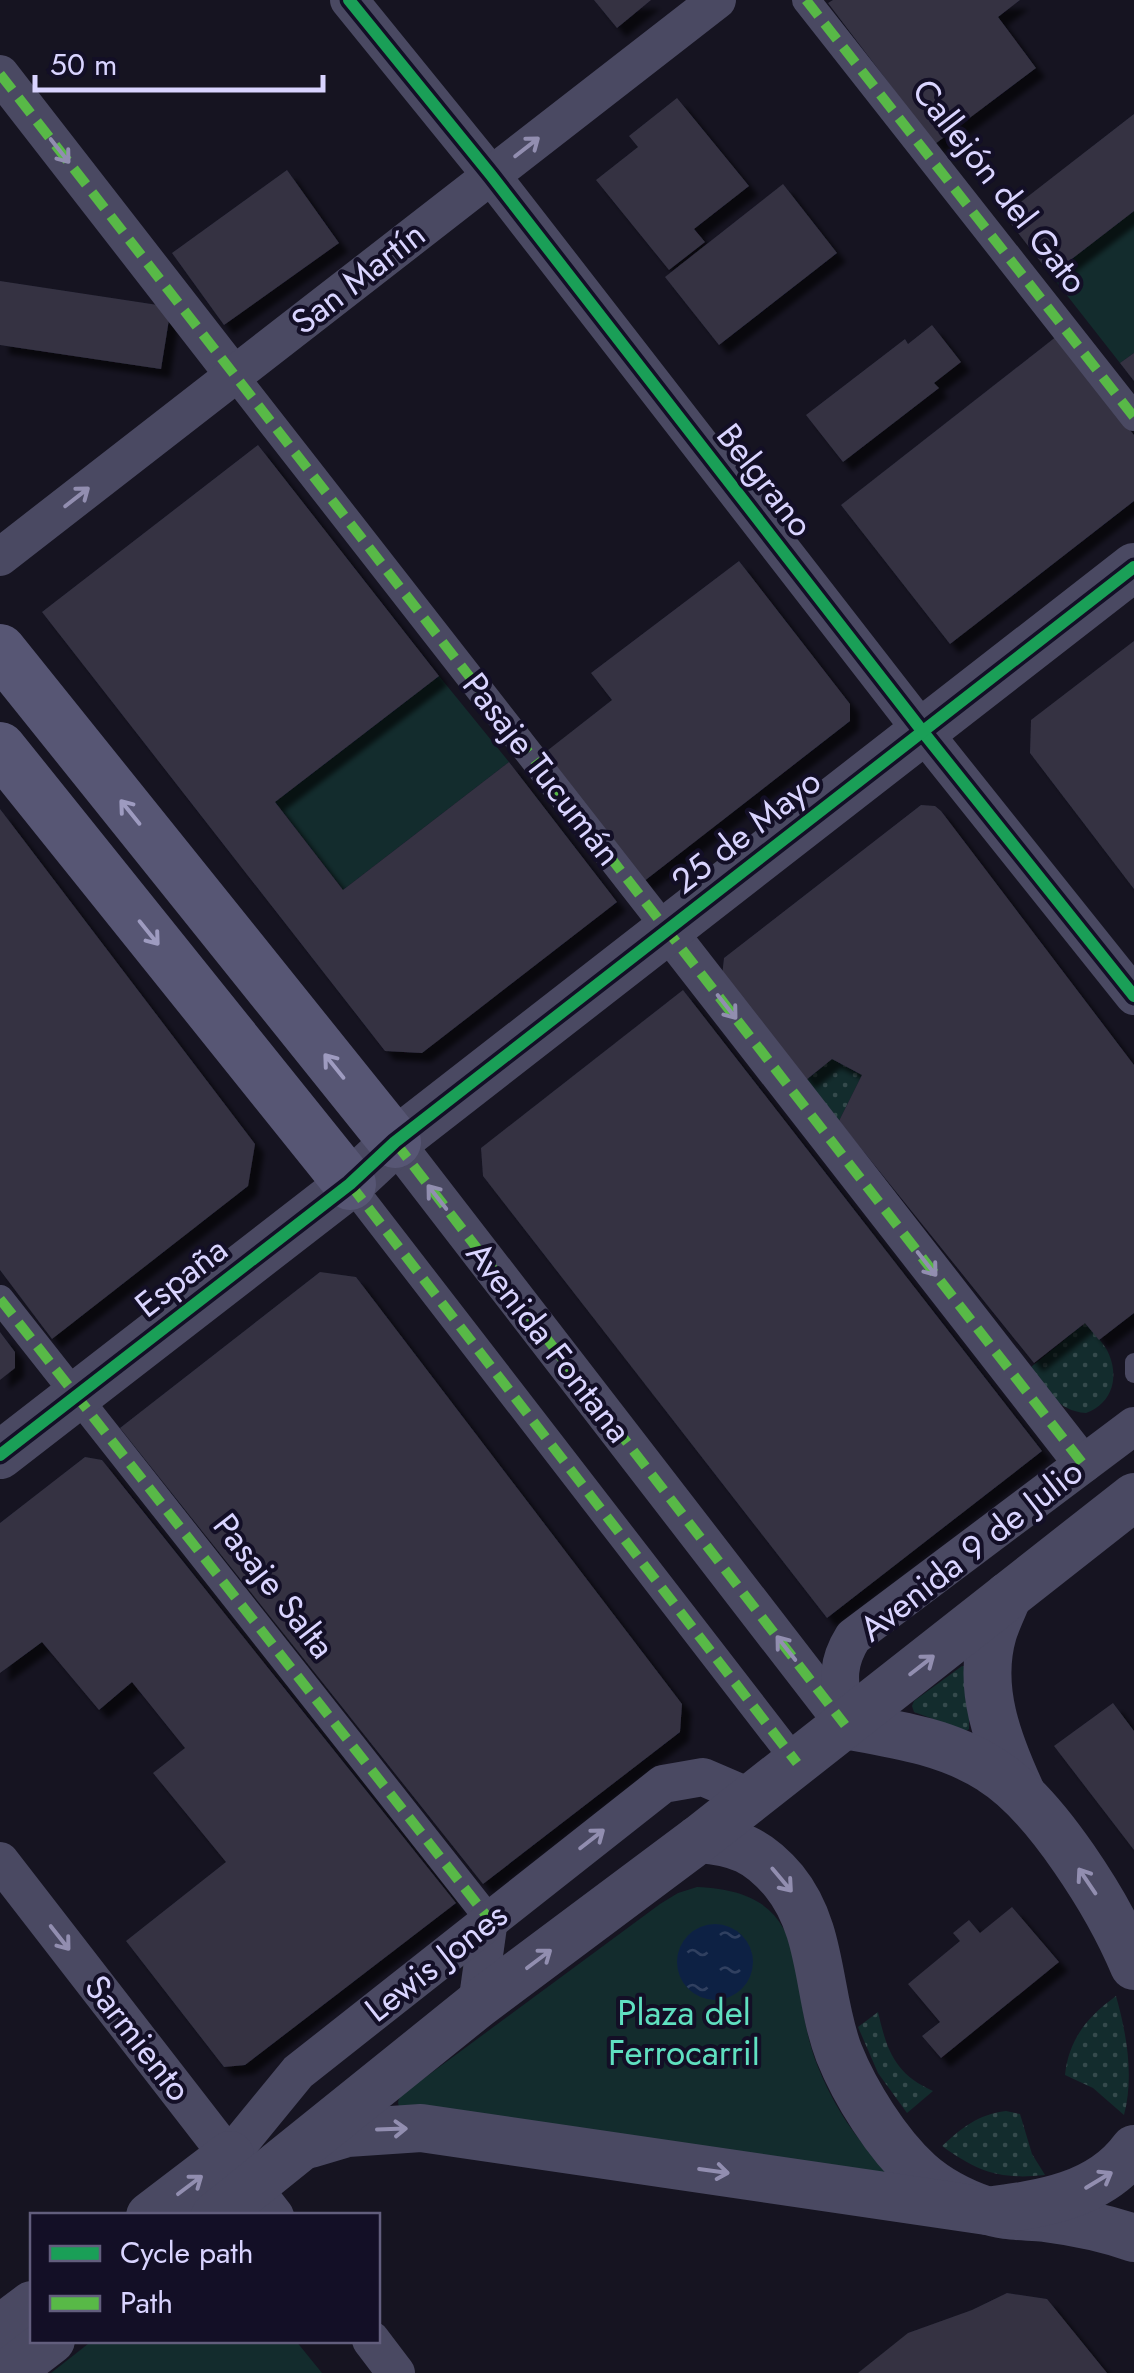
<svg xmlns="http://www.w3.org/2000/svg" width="1134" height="2373" font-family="Jost,sans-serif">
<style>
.green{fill:#132c2d}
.garden{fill:url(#garden-dots)}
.water{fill:url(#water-ripples)}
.building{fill:#343243;filter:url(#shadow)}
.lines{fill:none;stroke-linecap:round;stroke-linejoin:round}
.service{stroke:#4a4962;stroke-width:18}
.pedestrian{stroke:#4a4962;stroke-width:28}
.minor{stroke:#4a4962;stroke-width:38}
.tertiary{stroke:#4a4962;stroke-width:48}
.secondary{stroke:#575674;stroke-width:52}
.quiet{stroke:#58b947;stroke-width:10;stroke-dasharray:20 10;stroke-linecap:butt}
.cycleway-casing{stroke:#130f26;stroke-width:19}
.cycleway{stroke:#1a9f57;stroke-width:12}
.oneway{stroke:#928eb0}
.oneway2{stroke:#9e9bc0}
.labels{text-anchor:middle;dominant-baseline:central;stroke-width:8;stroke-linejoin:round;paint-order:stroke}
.street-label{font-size:35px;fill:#d9d4ff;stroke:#130f26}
.park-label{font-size:35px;fill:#5fe0c0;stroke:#130f26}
</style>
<defs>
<pattern id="garden-dots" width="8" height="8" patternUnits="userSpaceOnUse" patternTransform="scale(2.5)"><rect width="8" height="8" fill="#132c2d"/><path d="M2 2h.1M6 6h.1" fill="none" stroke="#354a4c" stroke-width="1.8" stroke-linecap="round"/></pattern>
<pattern id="water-ripples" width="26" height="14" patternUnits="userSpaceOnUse" patternTransform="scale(2.5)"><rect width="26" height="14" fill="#0d2144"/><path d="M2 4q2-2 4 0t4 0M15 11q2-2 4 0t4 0" fill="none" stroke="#304060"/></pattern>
<filter id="shadow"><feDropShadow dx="9" dy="9" stdDeviation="2.5" flood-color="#0009"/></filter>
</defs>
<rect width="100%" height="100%" fill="#161421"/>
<g class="green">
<path d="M1134 211V353L1120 363 1051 275Z"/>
<path d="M439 676 509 762 343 890 275 802Z"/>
<path d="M697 1887C822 1892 784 1985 818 2067 830 2097 848 2128 870 2152 880 2163 895 2171 907 2180L399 2108 398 2102 400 2096 660 1904 678 1893Z"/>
<path d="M93 2340 296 2341 322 2373H51Z"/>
</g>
<g class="garden">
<path d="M832 1059 862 1075 839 1121 806 1080Z"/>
<path d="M1085 1323C1092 1331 1101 1340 1107 1350 1120 1376 1113 1403 1086 1413 1057 1411 1046 1389 1031 1367Z"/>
<path d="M962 1666 969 1668V1729L966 1731 914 1712 912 1706 914 1701Z"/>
<path d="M1116 1996C1127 2035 1134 2077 1124 2115L1093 2088 1065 2075C1069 2039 1087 2017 1116 1996Z"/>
<path d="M878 2012C887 2051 895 2074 933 2091L907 2113 878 2073 858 2027Z"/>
<path d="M1006 2111 1020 2114 1032 2154 1045 2175C1001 2180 978 2172 942 2146 963 2127 977 2115 1006 2111Z"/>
</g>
<circle class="water" cx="715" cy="1962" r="38"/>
<g class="building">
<path d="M594 0H651L617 28Z"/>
<path d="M833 0H1020L998 17 1036 68 935 144 828 3Z"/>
<path d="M677 98 749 186 694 229 705 242 669 270 596 180 638 147 629 136Z"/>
<path d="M1134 114V211L1051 275 1004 215Z"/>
<path d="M287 170 339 243 224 325 172 253Z"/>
<path d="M783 184 837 253 719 345 665 277Z"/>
<path d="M0 281 171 307 161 369 0 345Z"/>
<path d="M932 325 961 362 934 383 939 388 843 462 806 415 905 339 908 344Z"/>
<path d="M1057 336 1134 435V501L950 644 841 505Z"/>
<path d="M1134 353V381L1120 363Z"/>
<path d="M258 445 439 676 275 802 343 890 509 762 617 902 422 1053 385 1051 42 612Z"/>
<path d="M739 561 850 704V721L643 882 543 754 612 700 591 673Z"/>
<path d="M1134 641V889L1030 753 1031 720Z"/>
<path d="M921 805 935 806 941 811 1134 1065V1313L1099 1340 1085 1323 1034 1363 839 1121 862 1075 832 1059 806 1080 722 976 724 958Z"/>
<path d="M0 809 255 1144 248 1186 52 1339 0 1270Z"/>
<path d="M683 990 1042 1451 827 1618 483 1176 481 1148Z"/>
<path d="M320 1272 356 1277 682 1704 680 1732 483 1884 120 1428Z"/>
<path d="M0 1332 15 1352V1368L0 1380Z"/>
<path d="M85 1457 102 1460 456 1903 245 2065 224 2067 126 1941 226 1862 153 1773 185 1748 132 1682 99 1710 42 1642 0 1673V1523Z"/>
<path d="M1113 1703 1134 1731V1850L1054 1746Z"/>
<path d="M1012 1907 1059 1962 941 2058 922 2036 940 2022 908 1984 960 1941 953 1933 969 1920 980 1933Z"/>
<path d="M1007 2293 1047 2299 1107 2373H858L908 2333 972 2310Z"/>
</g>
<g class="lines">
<path class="service" d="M1134 1362V1374"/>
<g class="pedestrian">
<path d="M806 0 1134 417"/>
<path d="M234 375 667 930"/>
<path d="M350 1184 797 1763"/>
<path d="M0 1299 489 1919"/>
</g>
<g class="minor">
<path d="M349 0 491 175 923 732 1134 996"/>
<path d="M0 74 234 375"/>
<path d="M0 557 717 0"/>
<path d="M667 930 1083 1464"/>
<path d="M395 1142 845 1725"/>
<path d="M845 1723C841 1687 833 1669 853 1637L1134 1426"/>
<path d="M0 1861 275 2216"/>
<path d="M477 2005 489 1919"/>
<path d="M230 2155 298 2072 663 1784 703 1777 752 1798"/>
<path d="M371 2340 396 2373"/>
</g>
<g class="tertiary">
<path d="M0 1455 350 1184 395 1142 1134 567"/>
<path d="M1008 1596C1003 1608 997 1620 993 1633 977 1688 998 1742 1021 1792"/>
<path d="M845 1725C895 1734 948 1742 991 1770 1046 1804 1109 1906 1134 1966"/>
<path d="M699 1839C737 1842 758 1850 784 1881 824 1930 817 1996 839 2053 855 2093 887 2144 919 2173 937 2189 962 2202 985 2210 1003 2217 1026 2216 1045 2218 1076 2222 1105 2228 1134 2238"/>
<path d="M310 2144 347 2133 421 2128 987 2211C1041 2204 1100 2196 1134 2149"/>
<path d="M150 2216 230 2155"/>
<path d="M215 2216 477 2005 699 1839 1134 1497"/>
<path d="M0 2329 32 2305"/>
<path d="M8 2373 51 2340"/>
</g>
<g class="secondary">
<path d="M0 650 395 1142"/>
<path d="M0 748 350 1184"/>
</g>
<g class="quiet">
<path d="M806 0 1134 417"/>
<path d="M0 74 1083 1464"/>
<path d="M395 1142 845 1725"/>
<path d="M350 1184 797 1763"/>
<path d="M0 1299 489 1919"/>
</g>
<defs>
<g id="cycleway">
<path d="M349 0 491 175 923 732 1134 996"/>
<path d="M0 1455 350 1184 395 1142 1134 567"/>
</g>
</defs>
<use href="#cycleway" class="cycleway-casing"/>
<use href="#cycleway" class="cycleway"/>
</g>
<defs><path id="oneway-shaft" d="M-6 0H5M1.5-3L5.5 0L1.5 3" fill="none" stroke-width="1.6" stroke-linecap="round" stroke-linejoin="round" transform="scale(2.5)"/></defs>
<g class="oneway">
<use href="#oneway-shaft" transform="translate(527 147) rotate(-38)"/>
<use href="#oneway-shaft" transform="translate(60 151) rotate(52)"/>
<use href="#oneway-shaft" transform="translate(77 497) rotate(-38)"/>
<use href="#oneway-shaft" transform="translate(727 1007) rotate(52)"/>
<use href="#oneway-shaft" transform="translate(437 1197) rotate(-128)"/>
<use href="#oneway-shaft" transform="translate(927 1264) rotate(52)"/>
<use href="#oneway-shaft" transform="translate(786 1648) rotate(-128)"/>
<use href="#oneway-shaft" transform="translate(922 1665) rotate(-38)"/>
<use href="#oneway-shaft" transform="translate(592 1839) rotate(-38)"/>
<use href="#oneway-shaft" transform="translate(782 1880) rotate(50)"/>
<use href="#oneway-shaft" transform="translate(1087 1881) rotate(-124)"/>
<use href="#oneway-shaft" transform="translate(60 1938) rotate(52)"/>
<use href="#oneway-shaft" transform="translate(539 1959) rotate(-37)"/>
<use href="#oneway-shaft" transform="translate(392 2129) rotate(-2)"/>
<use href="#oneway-shaft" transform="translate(714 2171) rotate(8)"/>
<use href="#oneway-shaft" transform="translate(1099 2180) rotate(-31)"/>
<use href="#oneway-shaft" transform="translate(190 2185) rotate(-37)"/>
</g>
<g class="oneway2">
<use href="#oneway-shaft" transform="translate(130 812) rotate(-129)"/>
<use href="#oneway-shaft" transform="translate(149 933) rotate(51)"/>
<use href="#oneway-shaft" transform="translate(334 1066) rotate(-129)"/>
</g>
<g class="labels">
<g class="street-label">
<text transform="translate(1000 186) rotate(52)">Callejón del Gato</text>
<text transform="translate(358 278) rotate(-38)">San Martín</text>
<text transform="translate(765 480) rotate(52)">Belgrano</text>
<text transform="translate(542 769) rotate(52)">Pasaje Tucumán</text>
<text transform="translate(746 831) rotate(-38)">25 de Mayo</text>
<text transform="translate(181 1277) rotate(-38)">España</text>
<text transform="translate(549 1342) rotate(52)">Avenida Fontana</text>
<text transform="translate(971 1550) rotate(-38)">Avenida 9 de Julio</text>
<text transform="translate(274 1586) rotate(52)">Pasaje Salta</text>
<text transform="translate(436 1962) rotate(-38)">Lewis Jones</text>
<text transform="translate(138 2038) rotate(52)">Sarmiento</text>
</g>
<g class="park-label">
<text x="684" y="2013">Plaza del<tspan x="684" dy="40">Ferrocarril</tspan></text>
</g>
</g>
<rect x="30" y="2213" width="350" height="130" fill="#130f26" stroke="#625e7d" stroke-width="2.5"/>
<rect x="50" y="2246" width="50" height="15" fill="#1a9f57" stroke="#625e7d" stroke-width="2.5"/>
<text x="120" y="2263" font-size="30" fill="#d9d4ff">Cycle path</text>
<rect x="50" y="2296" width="50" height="15" fill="#58b947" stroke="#625e7d" stroke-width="2.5"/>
<text x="120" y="2313" font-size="30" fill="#d9d4ff">Path</text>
<path d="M35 75v15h288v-15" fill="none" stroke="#d9d4ff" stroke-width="5"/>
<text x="50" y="75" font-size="30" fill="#d9d4ff" stroke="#130f26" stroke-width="8" paint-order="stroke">50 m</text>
</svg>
